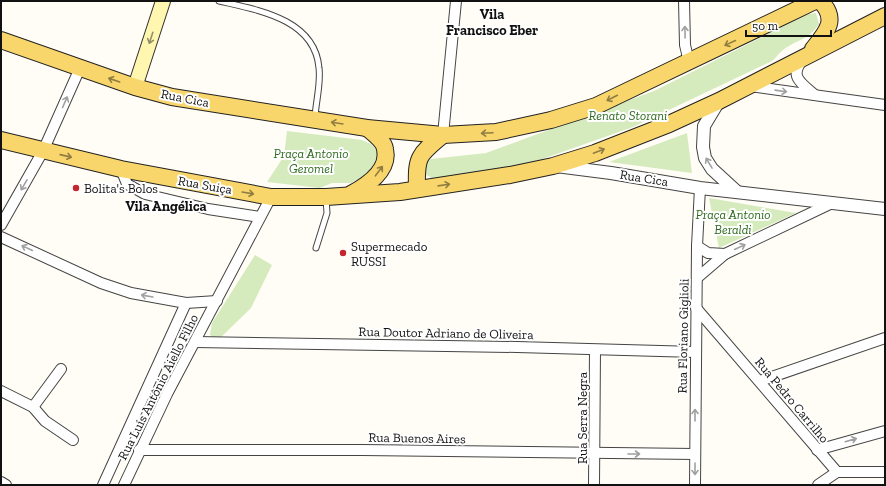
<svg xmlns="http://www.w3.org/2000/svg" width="886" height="486" font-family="'Zilla Slab',serif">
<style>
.green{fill:#d5ebbd}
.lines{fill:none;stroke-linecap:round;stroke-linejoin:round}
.service-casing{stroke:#444;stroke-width:7}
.minor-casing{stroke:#444;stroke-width:12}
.tertiary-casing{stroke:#444;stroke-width:14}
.secondary-casing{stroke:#333;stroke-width:16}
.primary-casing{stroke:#222;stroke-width:18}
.service{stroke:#fff;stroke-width:5}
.minor{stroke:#fff;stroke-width:10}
.tertiary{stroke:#fff;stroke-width:12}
.secondary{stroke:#fff6b0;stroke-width:14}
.primary{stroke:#f9d66b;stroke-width:16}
.oneway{stroke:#a0a0a0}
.oneway2{stroke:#948f68}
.oneway3{stroke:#917d42}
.poi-dot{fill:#c4262e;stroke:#fff;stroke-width:1.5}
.labels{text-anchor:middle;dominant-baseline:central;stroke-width:4;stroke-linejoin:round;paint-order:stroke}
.street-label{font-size:13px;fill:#111;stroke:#fff}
.park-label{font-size:13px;font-style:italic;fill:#2f6b1f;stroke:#fff}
.poi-label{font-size:13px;fill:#111;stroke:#fff;text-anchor:start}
.neighbourhood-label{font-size:14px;font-weight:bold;fill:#111;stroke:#fff}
</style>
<rect width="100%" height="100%" fill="#fffdf5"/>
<g class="green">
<path d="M816 13 819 24C808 41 797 39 783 50 779 53 776 58 772 61L633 127 531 163 436 180 426 175 424 165 431 159 486 153 654 91 770 33 803 15Z"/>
<path d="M287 131 362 140 371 144 378 152 374 166 362 177 351 183H332L320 188 267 182 284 156Z"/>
<path d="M687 133 692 173 609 162Z"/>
<path d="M709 198 796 213 719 248Z"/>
<path d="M255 255 272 265 251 308 218 340 212 338 210 334 212 323Z"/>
</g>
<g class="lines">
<defs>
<g id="service">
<path d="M219 1C258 10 315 19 319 68 321 83 316 101 315 117"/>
<path d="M316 248 327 213 326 199"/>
</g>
<g id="minor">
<path d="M684 1 685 45 689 62"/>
<path d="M803 60C788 76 802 84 815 95"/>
<path d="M750 86 885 105"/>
<path d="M443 135 456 1"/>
<path d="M121 169 127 184 145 194 208 209 260 217"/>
<path d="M1 225 43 151 80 68"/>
<path d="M1 237 101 283 131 293 186 303 217 301"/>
<path d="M697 246 708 253 725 254"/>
<path d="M697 278 725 254 832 203"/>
<path d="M696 308 837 472H885"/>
<path d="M195 342 517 347 696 352"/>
<path d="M760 381 885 338"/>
<path d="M1 391 33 407 61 369"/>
<path d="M33 407 45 421 73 440"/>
<path d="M139 450H362L695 454"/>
<path d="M817 450 885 431"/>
<path d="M1 482 6 485"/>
<path d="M103 485 186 303"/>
<path d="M124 485 167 394 271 197"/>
<path d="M594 485 595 350"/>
<path d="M695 485 697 246 700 188"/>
<path d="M818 485 837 472"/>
</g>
<g id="tertiary">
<path d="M719 101 704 126 703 147 705 158 712 169 736 191"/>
<path d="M556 166 611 173 700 188 885 209"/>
</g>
<path id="secondary" d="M135 87 163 1"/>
<g id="primary">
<path d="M1 40 135 87 172 97 367 128 443 135 496 132 551 120 596 106 815 1"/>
<path d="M813 49C826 33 839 19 820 1"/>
<path d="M1 140 121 169 271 197H326L400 192 510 175 553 166 595 153 669 124 719 101 885 16"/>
<path d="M417 189C416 157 418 155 443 135"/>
<path d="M351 194C366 186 390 171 385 149 384 141 373 133 367 128"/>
</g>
</defs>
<use href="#service" class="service-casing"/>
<use href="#minor" class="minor-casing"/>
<use href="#tertiary" class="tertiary-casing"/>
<use href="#secondary" class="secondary-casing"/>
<use href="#primary" class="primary-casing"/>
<use href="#service" class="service"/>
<use href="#minor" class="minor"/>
<use href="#tertiary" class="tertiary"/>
<use href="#secondary" class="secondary"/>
<use href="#primary" class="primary"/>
</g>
<defs><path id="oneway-shaft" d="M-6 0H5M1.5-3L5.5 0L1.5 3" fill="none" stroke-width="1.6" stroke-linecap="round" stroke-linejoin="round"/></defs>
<g class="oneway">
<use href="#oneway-shaft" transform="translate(685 32) rotate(-91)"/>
<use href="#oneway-shaft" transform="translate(781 91) rotate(8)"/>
<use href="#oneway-shaft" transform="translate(65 102) rotate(-66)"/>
<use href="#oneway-shaft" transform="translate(709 163) rotate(-121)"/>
<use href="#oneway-shaft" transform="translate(24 185) rotate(120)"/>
<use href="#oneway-shaft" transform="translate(740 247) rotate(-25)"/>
<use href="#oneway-shaft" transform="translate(27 248) rotate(-155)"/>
<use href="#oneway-shaft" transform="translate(147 296) rotate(-170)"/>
<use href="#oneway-shaft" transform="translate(695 415) rotate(-90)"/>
<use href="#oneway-shaft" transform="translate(851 440) rotate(-16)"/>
<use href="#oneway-shaft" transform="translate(634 454)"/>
<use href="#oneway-shaft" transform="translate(695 469) rotate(90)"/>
</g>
<use class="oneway2" href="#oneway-shaft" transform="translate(151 38) rotate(108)"/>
<g class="oneway3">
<use href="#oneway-shaft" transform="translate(730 43) rotate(155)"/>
<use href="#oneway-shaft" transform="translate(114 80) rotate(-161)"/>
<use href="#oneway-shaft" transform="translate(612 98) rotate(153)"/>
<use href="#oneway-shaft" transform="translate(337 123) rotate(-171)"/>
<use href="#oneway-shaft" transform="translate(487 133) rotate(177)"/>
<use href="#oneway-shaft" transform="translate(599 151) rotate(-21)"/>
<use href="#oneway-shaft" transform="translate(66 156) rotate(13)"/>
<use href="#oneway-shaft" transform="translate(379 171) rotate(-53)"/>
<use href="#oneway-shaft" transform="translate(444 185) rotate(-8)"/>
<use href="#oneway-shaft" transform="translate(248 193) rotate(10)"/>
</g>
<g class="poi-dot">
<circle cx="76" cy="188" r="4"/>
<circle cx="343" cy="253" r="4"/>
</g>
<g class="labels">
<g class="street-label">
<text transform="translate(185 98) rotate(11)">Rua Cica</text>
<text transform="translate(644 178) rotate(9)">Rua Cica</text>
<text transform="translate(205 185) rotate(10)">Rua Suiça</text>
<text transform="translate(446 333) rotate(1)">Rua Doutor Adriano de Oliveira</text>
<text transform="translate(683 336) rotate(-89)">Rua Floriano Giglioli</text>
<text transform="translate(158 387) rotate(-63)">Rua Luís Antônio Aiello Filho</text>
<text transform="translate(792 400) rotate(50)">Rua Pedro Carrilho</text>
<text transform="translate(582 418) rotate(-90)">Rua Serra Negra</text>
<text transform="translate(417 438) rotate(1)">Rua Buenos Aires</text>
</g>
<g class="park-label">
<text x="628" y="115">Renato Storani</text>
<text x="311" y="153">Praça Antonio<tspan x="311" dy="15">Geromel</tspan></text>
<text x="733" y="214">Praça Antonio<tspan x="733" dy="15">Beraldi</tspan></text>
</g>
<g class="poi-label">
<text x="84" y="188">Bolita's Bolos</text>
<text x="351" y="246">Supermecado<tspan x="351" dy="15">RUSSI</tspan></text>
</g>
<g class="neighbourhood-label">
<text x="492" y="14">Vila<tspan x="492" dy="16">Francisco Eber</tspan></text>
<text x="166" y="206">Vila Angélica</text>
</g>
</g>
<rect width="886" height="486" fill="none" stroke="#111111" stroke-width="4"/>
<path d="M746 30v6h85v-6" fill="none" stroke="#111111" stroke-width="2"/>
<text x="752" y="30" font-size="12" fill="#111111" stroke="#ffffff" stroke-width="3" paint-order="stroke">50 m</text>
</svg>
